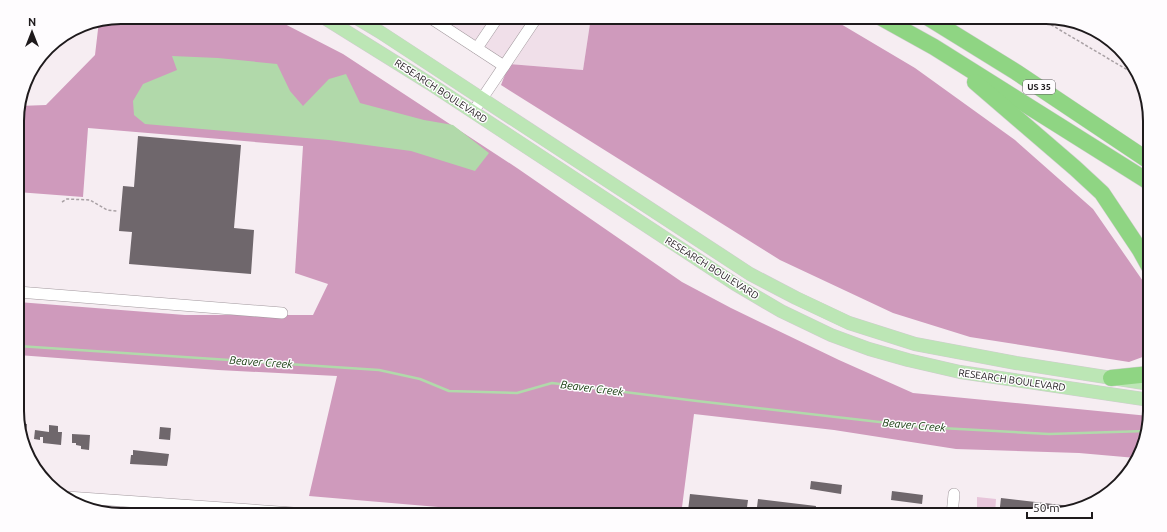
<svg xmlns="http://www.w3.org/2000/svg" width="1167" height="532" font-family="Ubuntu,sans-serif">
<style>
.built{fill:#f0dfe9}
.green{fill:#e7c5da}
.forest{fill:#cf9abc}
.water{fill:#b1d9aa}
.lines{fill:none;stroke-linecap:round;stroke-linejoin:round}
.stream{stroke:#b1d9aa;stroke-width:2.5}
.building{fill:#6f676c}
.minor-casing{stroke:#a2999e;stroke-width:12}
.major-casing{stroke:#cecdcd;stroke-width:14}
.highway-casing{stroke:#cecdcd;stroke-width:17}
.path{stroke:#a9a1a5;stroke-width:1.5;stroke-dasharray:3 2;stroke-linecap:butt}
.minor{stroke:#fff;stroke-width:11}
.major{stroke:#bce6b5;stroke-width:13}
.highway{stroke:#8fd583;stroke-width:16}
.labels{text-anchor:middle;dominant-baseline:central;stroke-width:3;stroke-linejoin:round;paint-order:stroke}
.shield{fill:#fefcfe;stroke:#615e60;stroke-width:1}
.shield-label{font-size:9px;font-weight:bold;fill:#1e1a1c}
.street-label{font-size:10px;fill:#1e1a1c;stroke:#fefcfe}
.water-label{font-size:11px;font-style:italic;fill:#12390a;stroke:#fefcfe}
.rim{fill:none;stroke:#1e1a1c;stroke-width:2}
</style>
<rect width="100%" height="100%" fill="#f6edf2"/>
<path class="built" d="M429 17H591L583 70 509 64Z"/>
<path class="green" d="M977 497 996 499 995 515H977Z"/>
<g class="forest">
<path d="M121 17H269L275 19 343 54 517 168 682 282 731 308 839 360 913 393 1149 416 1142 451 1136 458 1079 453 956 449 834 430 694 414 681 515H532L309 496 337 376 218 370 18 355V302L185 315H313L328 284 295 273 303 146 88 128 83 197 17 192V114L19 106 46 105 95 55 99 21Z"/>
<path d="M591 17H829L915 68 1015 140 1093 209 1145 284 1150 302V350L1148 355 1129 362 970 337 893 313 780 260 501 85 509 64 583 70Z"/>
</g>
<path class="water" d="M172 56 218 58 277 64 290 91 303 106 329 79 346 74 360 103 424 120 453 125 489 153 475 171 411 151 329 140 145 124 134 115 133 101 143 84 177 70Z"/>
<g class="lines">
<path class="stream" d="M18 346 379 370 420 379 449 391 517 393 552 383 697 401 923 427 1049 434 1146 431"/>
</g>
<g class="building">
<path d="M138 136 241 145 234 228 254 230 251 274 129 264 132 232 119 231 123 186 134 187Z"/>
<path d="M18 423 27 424 25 443 18 425Z"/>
<path d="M49 425 58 426V432H62L61 445 43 443V437H40V440L34 439 35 430 49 432Z"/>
<path d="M160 427 171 428 170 440 159 439Z"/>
<path d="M72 434 90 435 89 450 81 449V446L76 445V443H72Z"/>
<path d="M133 450 169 454 167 466 130 464 131 455H133Z"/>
<path d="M811 481 842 485 841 494 810 489Z"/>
<path d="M892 491 923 495 922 504 891 500Z"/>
<path d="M690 494 748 500 746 515H719L688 511Z"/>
<path d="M1001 498 1070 506 1069 509 1053 515H999Z"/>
<path d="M758 499 816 506 815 515H756Z"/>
<path d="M826 509 867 514 866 515H826Z"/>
</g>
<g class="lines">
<defs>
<g id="minor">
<path d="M429 17 504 66"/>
<path d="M477 48 498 17"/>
<path d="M473 112 537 17"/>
<path d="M18 292 282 313"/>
<path d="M67 497 322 515"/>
<path d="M952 515 954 494"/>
</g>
<g id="major">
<path d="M323 17 429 83 735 284 781 311 831 335 869 349 908 360 960 372 1150 400"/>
<path d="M355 17 380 32 750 274 796 298 849 323 915 344 1016 363 1150 384"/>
</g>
<g id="highway">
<path d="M880 17 934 47 1149 182"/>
<path d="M927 17 1016 72 1149 161"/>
<path d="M975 82 1075 168 1102 193 1140 250 1150 268"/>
<path d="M1111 378 1150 374"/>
</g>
</defs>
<use href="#minor" class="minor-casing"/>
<use href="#major" class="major-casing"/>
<use href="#highway" class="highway-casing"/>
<g class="path">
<path d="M1038 17 1136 75"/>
<path d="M62 202 67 199 90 200 107 210 117 211"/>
</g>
<use href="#minor" class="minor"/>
<use href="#major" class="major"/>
<use href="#highway" class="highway"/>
</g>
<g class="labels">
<rect class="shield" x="1023" y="80" width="32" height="14" rx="3"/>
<g class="shield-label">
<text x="1039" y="87">US 35</text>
</g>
<g class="street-label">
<text transform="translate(441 91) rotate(33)">RESEARCH BOULEVARD</text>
<text transform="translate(712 268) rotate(32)">RESEARCH BOULEVARD</text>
<text transform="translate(1012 380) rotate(8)">RESEARCH BOULEVARD</text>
</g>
<g class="water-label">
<text transform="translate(261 362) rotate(4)">Beaver Creek</text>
<text transform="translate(592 388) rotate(7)">Beaver Creek</text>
<text transform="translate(914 425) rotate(5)">Beaver Creek</text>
</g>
</g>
<path d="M0 0H1167V532H0ZM121 24H1046A97 97 0 0 1 1143 121V411A97 97 0 0 1 1046 508H121A97 97 0 0 1 24 411V121A97 97 0 0 1 121 24Z" fill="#fefcfe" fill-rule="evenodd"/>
<path class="rim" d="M121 24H1046A97 97 0 0 1 1143 121V411A97 97 0 0 1 1046 508H121A97 97 0 0 1 24 411V121A97 97 0 0 1 121 24Z"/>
<g transform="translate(32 32)" stroke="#fefcfe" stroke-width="3" paint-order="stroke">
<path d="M0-3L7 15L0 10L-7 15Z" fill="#1e1a1c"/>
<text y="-6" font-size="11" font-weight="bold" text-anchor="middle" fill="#1e1a1c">N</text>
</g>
<path d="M1027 512v6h65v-6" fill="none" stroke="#1e1a1c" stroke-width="2"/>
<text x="1033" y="512" font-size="12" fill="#1e1a1c" stroke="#fefcfe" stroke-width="3" paint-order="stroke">50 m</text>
</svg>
